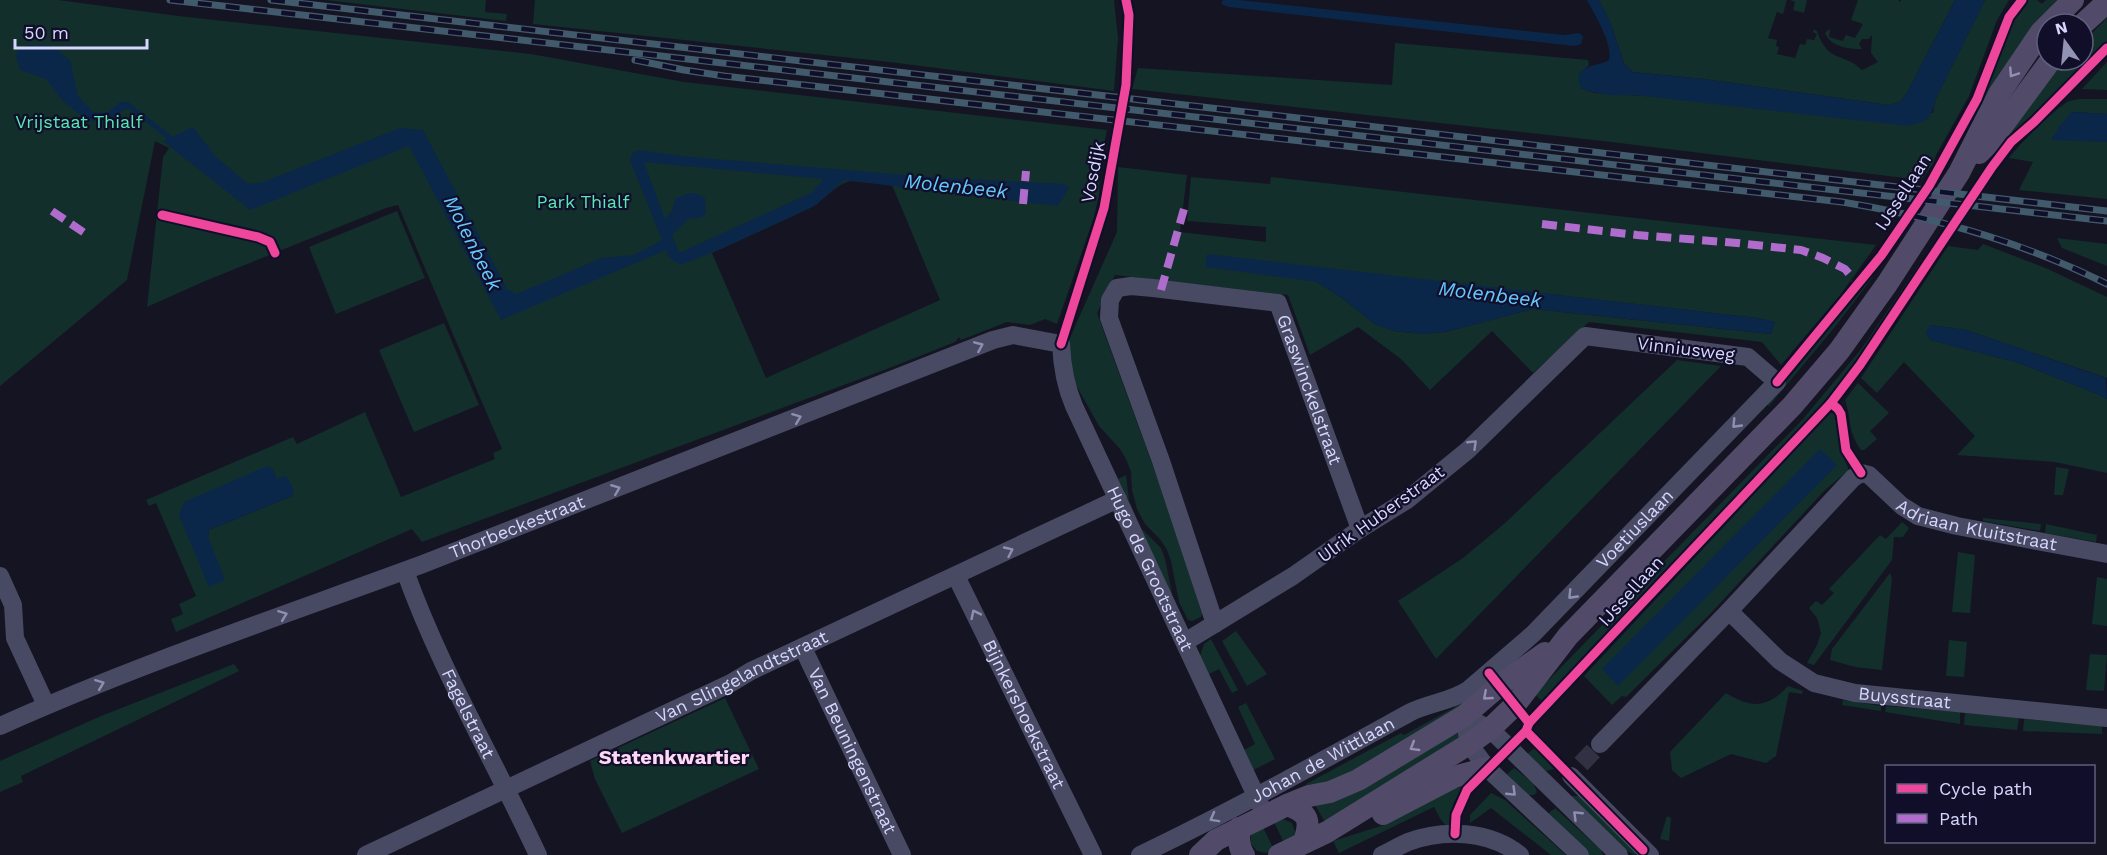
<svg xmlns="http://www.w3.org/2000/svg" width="2107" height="855" viewBox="0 0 2107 855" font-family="'Work Sans',sans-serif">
<rect width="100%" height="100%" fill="#151422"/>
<!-- green -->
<g fill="#122f2c" fill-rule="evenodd">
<path d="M 0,0 L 58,0 L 178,16 L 531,54 L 684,82 L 1107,130 L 1100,164 L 1099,195 L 1094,217 L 1057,324 L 1045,319 L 1030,325 L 1007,322 L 961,340 L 959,337 L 955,342 L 892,367 L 422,542 L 412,529 L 176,632 L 171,619 L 183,614 L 179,604 L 196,596 L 156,503 L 149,506 L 146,500 L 293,437 L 297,444 L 365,412 L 401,497 L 495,459 L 493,453 L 502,449 L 398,205 L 386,208 L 205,281 L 147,307 L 163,157 L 169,148 L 155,141 L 127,280 L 0,386 ZM 850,181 L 892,185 L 940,300 L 766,378 L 712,253 L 808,209 C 824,201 833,186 850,181 ZM 277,479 L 292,496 L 209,530 L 208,537 L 184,502 Z"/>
<polygon points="325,0 486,0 485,12 507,14 506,21"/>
<polygon points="535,0 1114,0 1118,38 1114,91 890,62 533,24"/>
<path d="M 1599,0 L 1787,0 L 1783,14 L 1777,12 L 1768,38 L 1777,40 L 1776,46 L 1779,47 L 1777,54 L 1795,58 L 1800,44 L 1805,45 L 1807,39 L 1814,40 L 1817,34 L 1813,32 L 1814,29 L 1817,31 C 1828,64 1844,52 1862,70 L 1878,62 L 1871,53 L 1872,35 L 1869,39 L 1862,39 L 1859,44 L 1862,49 C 1848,49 1831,47 1825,33 L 1828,30 L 1830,30 L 1829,37 L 1843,41 L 1846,35 L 1855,38 L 1863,24 L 1851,20 L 1858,0 L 1898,0 L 1900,2 L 1901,0 L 1955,0 L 1907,93 L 1900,102 L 1889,105 L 1704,79 L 1632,72 L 1624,63 L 1610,22 Z"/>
<polygon points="1790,0 1807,0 1804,13 1793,10 1795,2"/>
<polygon points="1985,0 2009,0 1997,20 1969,96 1936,155 1933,164 1921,180 1603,141 1132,89 1138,68 1392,85 1395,43 1588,60 1589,65 1580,73 1581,88 1595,93 1933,113 1935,100"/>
<polygon points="2027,0 2037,0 2042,4 2046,0 2057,0 2021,42 1982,102 1980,102 2012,18"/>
<polygon points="2107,18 2107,42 2041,110 2007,140 1974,184 2004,138 2057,70 2067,60 2083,60 2083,42"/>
<polygon points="2107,62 2107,90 2082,89"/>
<path d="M 2079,99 L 2107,99 L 2107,114 L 2072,112 L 2052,139 L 2107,142 L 2107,199 L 2019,190 L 2033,162 L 2009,158 C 2017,146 2057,107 2069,101 C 2072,100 2076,100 2079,99 Z"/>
<path d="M 1118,167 L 1187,175 L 1180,232 L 1266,242 L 1266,227 L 1187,221 L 1191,177 L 1270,184 L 1271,177 L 1876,245 L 1841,294 L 1781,365 L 1762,342 L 1589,322 L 1533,373 L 1492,331 L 1430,390 L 1401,359 L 1358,327 L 1310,355 L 1288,295 L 1115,275 L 1097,313 L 1168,507 L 1202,614 L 1201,617 L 1192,621 L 1188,620 L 1179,602 L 1171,561 L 1167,550 L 1160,539 L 1145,524 L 1137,509 L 1132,490 L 1131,472 L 1126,459 L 1120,449 L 1099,426 L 1067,369 L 1069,340 L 1117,232 ZM 1207,255 L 1757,318 L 1775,322 L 1771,334 L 1533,309 L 1445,332 L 1422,334 L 1394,331 L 1375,324 L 1342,298 L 1317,282 Z"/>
<polygon points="397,211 425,278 336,314 309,247"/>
<polygon points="2057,238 2107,244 2107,266 2062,248"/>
<polygon points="1933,244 1935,245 1862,355 1818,412 1542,702 1535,694 1803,419 1862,348"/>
<polygon points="1983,244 2048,269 2107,297 2107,378 1966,330 1930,325 1930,340 2016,362 2098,394 2107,399 2107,473 2055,462 1957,455 1975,436 1904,362 1877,393 1861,378 1948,246 1978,250"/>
<polygon points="1870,274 1873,277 1834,328 1769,406 1765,403 1786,382 1787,375"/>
<polygon points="444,323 479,405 414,432 379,350"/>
<polygon points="1677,360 1721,366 1436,659 1398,601 1463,558 1505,523"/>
<path d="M 1858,383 L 1889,413 L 1870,431 L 1877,439 L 1864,450 L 1861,450 C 1847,430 1852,421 1845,400 Z"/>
<polygon points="1830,413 1834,413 1836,416 1840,449 1849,470 1825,490 1711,613 1626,697 1622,696 1612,705 1584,676"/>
<polygon points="2056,467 2069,469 2063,495 2054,495"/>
<polygon points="1126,475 1129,500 1138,522 1141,528 1161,548 1165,559 1174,603 1116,480"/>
<polygon points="1983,518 2041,524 2040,531 1983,521"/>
<polygon points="1902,522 1909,528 1903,537 1894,537 1892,560 1814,665 1807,663 1817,645 1821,633 1817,618 1809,608 1816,601 1822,605 1834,593 1829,589 1880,535 1886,539"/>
<polygon points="2046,524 2097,535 2096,542 2045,533"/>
<polygon points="1958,552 1975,555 1970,613 1952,612"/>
<polygon points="1890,573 1892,578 1882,670 1855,667 1830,660 1832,649"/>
<polygon points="2097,577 2107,579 2107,626 2092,624"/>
<polygon points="1236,631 1267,674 1247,686 1222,641"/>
<polygon points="1211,639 1238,690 1232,693 1219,669 1207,675 1199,659 1204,644"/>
<polygon points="1949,640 1967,642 1964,677 1946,676"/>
<polygon points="2090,654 2107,655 2104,691 2086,690"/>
<polygon points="234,664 239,671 21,776 23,782 0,792 0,761 101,716"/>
<polygon points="1488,681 1443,720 1344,780 1307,787 1306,784 1401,733 1404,735 1455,707 1454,704"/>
<path d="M 1788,686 L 1803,691 L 1802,694 L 1789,692 L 1776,756 L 1766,763 L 1731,754 L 1681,778 L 1672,770 L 1670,752 L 1726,693 C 1752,709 1768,708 1788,686 Z"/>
<polygon points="725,698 759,769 622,833 595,779 590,761"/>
<polygon points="1843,700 1881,706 1881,711 1842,705"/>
<polygon points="1246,703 1275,759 1253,770 1244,750 1255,744 1238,707"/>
<polygon points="1886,706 1960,712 1960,724 1885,712"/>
<polygon points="1965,713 2019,718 2017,730 1964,725"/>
<polygon points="2024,719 2102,726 2102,734 2023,731"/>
<polygon points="1457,733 1463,736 1326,824 1313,801"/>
<polygon points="1536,747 1558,768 1546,771 1527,754"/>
<polygon points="1514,768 1533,783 1537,792 1534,795 1527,795 1507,774"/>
<polygon points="1460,787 1462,788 1454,802 1448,828 1441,820 1434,807 1339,853 1333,841 1384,825 1447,790"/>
<polygon points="1491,793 1505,800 1566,855 1551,855 1491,808 1470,823 1470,815"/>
<polygon points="1570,796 1579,796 1637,853 1635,855 1625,850"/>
<polygon points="1555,808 1601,850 1603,855 1588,855 1549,816 1549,813"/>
<polygon points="1667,816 1671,818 1669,841 1660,839"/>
<polygon points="1282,819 1292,823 1296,835 1285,845 1273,820"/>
<polygon points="1261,823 1274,850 1266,853 1257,851 1251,844 1251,835"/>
</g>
<!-- water -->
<g fill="#0a2749" fill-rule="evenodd">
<polygon points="1223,0 1239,0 1564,35 1579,33 1583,37 1581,44 1574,46 1229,7 1221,4"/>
<path d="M 1587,0 L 1599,0 L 1610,22 L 1624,63 L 1632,72 L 1704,79 L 1889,105 L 1900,102 L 1907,93 L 1955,0 L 1985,0 L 1935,100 C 1932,119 1926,122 1908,126 L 1634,95 C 1615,96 1599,95 1581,88 C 1571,63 1596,68 1609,60 C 1613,44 1595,15 1587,0 Z"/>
<polygon points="29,45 52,46 70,60 78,96 93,112 107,113 120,102 130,102 118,116 99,122 86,120 62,100 46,79 20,70 16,56 19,49"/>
<polygon points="2072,112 2107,114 2107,142 2052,140 2059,127"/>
<path d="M 193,127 L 215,156 L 248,184 L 263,182 L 400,128 L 423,130 L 507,289 L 516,294 L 602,258 L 634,255 L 662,240 L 630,160 L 633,152 L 640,150 L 680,156 L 930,177 L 1064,184 L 1069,188 L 1058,206 L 844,180 L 816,205 L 808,209 L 721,249 L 680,265 L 669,257 L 666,250 L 501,320 L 409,146 L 250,210 L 163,141 ZM 644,162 L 823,179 L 823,180 L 811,193 L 679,253 L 672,235 L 688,219 L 702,217 L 706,213 L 705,198 C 694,190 687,193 675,199 L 672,211 L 665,219 Z"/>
<polygon points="1207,254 1757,318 1775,322 1771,334 1533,309 1445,332 1422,334 1394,331 1375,324 1342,298 1317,282 1205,267"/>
<polygon points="1930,325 1966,330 2106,378 2107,399 2098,394 2016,362 1930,340 1926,333"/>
<polygon points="1820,449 1837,465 1618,686 1602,669"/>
<polygon points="267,466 273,469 277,479 284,476 288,478 294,491 292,496 209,530 208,537 225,580 209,587 179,515 184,502"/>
</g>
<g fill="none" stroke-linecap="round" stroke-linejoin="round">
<!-- stream -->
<polyline stroke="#0a2749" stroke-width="5" points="120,108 129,106 173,140"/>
<!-- minor-tunnel -->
<polyline stroke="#323143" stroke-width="18" stroke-dasharray="18 9" stroke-linecap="butt" points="1581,764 1600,744"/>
<!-- minor -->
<g stroke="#484a63" stroke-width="18">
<path id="s1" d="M 405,571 C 440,669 494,760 538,855"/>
<polyline points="0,576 13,605 15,638 46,705"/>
<path id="s2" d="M 956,576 L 1093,855"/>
<path id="s3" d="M 1729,611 L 1780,661 L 1814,683 L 1855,693 L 2107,718"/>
<path id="s4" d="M 1215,624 L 1161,461 L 1109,318 L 1110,300 L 1117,288 L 1131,286 L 1153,288 L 1278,303 L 1360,529"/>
<path id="s5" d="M 803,648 L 902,855"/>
<polyline points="1464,716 1490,729 1619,855"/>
<polyline points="1464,716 1469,744 1487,768 1580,855"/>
<path id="s6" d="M 0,726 C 138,664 282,616 423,564 L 993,340 L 1013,335 L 1061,344 C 1062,367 1065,385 1074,406 L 1265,815"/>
<path id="s7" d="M 1600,744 L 1729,611 L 1853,478 L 1861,473 L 1869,475 L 1902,506 L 1918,516 L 1957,526 L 2107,554"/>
<polyline points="1571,776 1650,855"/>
<path id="s8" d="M 366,855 L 731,683 L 751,671 L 1118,499"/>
<path id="s9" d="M 1140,855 C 1232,811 1320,762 1409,713 C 1428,703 1450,702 1468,690 L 1533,634 L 1777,382 L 1748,357 L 1585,336 L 1468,450 L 1407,500 L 1360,529 L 1293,576 L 1185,642"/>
<path d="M 1382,855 C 1391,851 1399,846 1408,842 C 1443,829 1489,830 1520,855"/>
</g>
<!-- major -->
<g stroke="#514b69" stroke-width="22">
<polyline points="2049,24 2073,0"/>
<polyline points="2083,24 2107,2"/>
<polyline points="1979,153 1992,140 2051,60"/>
<path d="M 1287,805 C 1309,813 1311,820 1304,842"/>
<polyline points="1383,814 1454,777 1487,768"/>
<path d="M 1239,828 C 1239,838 1238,847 1244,855"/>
<polyline points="1200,855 1216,840 1287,805 1309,796 1330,792 1358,780 1464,716 1499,686 1545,653"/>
<polyline points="1279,855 1327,832 1469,744 1490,729 1515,705 1568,636 1792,406 1839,351 1887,284 1959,173 1999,94 2041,32 2047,26"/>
</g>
<defs>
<g id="rail">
<polyline points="170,0 2107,221"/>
<polyline points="271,0 2107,211"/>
<path d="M 635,60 L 684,70 L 724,76 L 1842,202 C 1934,217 2023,242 2107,284"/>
</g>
</defs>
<!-- rail casing -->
<use href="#rail" stroke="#415b6c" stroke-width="7"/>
<!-- rail -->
<use href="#rail" stroke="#100e28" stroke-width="4.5" stroke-dasharray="14" stroke-linecap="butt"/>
<!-- quiet -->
<g stroke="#b06ccc" stroke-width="8" stroke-dasharray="15 8" stroke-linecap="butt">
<polyline points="1023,204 1026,171"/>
<polyline points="52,211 86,234"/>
<polyline points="1542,224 1637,235 1737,243 1801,250 1823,258 1845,269 1858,284"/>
<polyline points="1161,290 1186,202"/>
</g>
<defs>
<g id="cycleway">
<polyline points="162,215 258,237 270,242 275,253"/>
<polyline points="1061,344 1104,208 1126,85 1129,15 1126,0"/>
<polyline points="1777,382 1881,256 1929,186 1977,99 2009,17 2022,0"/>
<polyline points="1861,473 1846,450 1841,414 1838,409 1831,403 1860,365 1992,167 2011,142 2034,122 2107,48"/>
<polyline points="1529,723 1831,403"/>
<polyline points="1526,731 1643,850"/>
<polyline points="1455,834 1456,815 1467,790 1526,731 1529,723 1489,673"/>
</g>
</defs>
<!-- cycleway casing -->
<use href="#cycleway" stroke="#100e28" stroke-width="13"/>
<!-- cycleway -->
<use href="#cycleway" stroke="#ed469a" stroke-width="9"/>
</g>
<!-- one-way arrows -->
<defs><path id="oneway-chevron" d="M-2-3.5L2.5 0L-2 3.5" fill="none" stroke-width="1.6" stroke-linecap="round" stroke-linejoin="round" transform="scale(1.5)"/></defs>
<g stroke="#9490b4">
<use href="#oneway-chevron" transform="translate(2013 73) rotate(124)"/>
<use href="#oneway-chevron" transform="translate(1487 696) rotate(139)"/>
<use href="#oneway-chevron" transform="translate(1414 747) rotate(149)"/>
</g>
<g stroke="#8f90b1">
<use href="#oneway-chevron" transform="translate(979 346) rotate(-23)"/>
<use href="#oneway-chevron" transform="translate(797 418) rotate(-21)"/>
<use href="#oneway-chevron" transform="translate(1736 424) rotate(134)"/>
<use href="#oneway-chevron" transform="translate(1473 444) rotate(-44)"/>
<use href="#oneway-chevron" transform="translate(616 489) rotate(-22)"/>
<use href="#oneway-chevron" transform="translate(1009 551) rotate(-25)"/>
<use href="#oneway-chevron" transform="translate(1572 595) rotate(134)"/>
<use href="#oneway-chevron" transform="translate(975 614) rotate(-116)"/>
<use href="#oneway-chevron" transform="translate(283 615) rotate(-21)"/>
<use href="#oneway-chevron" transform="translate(100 684) rotate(-21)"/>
<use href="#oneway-chevron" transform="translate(1512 792) rotate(44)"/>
<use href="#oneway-chevron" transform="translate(1577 815) rotate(-136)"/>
<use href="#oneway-chevron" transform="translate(1214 818) rotate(151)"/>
</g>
<g text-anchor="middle" stroke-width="4.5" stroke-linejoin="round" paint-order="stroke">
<!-- park labels -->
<g font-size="18" fill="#59e7b5" stroke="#100e28">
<text x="79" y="128">Vrijstaat Thialf</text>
<text x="583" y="208">Park Thialf</text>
</g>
<!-- street labels -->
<g font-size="18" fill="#d6d6ff" stroke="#100e28">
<text transform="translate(1093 172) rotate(-79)" y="6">Vosdijk</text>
<text transform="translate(1903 192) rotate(-57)" y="6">IJssellaan</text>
<text transform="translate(1686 349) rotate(7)" y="6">Vinniusweg</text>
<text dy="6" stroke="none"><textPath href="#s4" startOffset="610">Graswinckelstraat</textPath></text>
<text transform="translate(1381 514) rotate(-36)" y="6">Ulrik Huberstraat</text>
<text dy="6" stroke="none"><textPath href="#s7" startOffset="508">Adriaan Kluitstraat</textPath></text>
<text dy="6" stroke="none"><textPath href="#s6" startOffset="554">Thorbeckestraat</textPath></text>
<text dy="6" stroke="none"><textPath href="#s9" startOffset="600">Voetiuslaan</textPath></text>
<text dy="6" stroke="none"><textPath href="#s6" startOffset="1378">Hugo de Grootstraat</textPath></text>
<text transform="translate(1631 591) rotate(-48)" y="6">IJssellaan</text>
<text dy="6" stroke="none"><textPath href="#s8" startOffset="416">Van Slingelandtstraat</textPath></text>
<text dy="6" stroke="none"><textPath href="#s3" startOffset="204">Buysstraat</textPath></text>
<text dy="6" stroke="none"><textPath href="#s1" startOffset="156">Fagelstraat</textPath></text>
<text dy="6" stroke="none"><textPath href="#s2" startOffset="154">Bijnkershoekstraat</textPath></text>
<text dy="6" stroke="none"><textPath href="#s5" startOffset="114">Van Beuningenstraat</textPath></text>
<text dy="6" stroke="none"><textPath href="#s9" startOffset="206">Johan de Wittlaan</textPath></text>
</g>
<!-- water labels -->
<g font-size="20" font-style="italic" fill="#64c7ff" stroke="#100e28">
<text transform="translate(956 186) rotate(6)" y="7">Molenbeek</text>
<text transform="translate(473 243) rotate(63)" y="7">Molenbeek</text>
<text transform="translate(1490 294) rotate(7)" y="7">Molenbeek</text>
</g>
<!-- neighbourhood labels -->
<g font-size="20" font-weight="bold" fill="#ffd8f5" stroke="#100e28">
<text x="674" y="764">Statenkwartier</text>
</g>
</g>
<!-- legend -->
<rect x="1885" y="765" width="210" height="78" fill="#100e28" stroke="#5f5e7e" stroke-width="1.5"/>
<rect x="1897" y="784" width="30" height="9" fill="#ed469a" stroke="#5f5e7e" stroke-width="1.5"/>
<text x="1939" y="795" font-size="18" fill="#d6d6ff">Cycle path</text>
<rect x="1897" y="814" width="30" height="9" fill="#b06ccc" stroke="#5f5e7e" stroke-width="1.5"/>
<text x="1939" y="825" font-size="18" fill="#d6d6ff">Path</text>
<!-- north arrow -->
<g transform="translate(2065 42) rotate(345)"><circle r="28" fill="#100e28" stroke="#5f5e7e" stroke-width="1.5"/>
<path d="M0-4.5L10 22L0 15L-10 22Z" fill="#9292b2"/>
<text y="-9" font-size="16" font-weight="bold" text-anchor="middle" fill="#d6d6ff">N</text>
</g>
<!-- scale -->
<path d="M15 39v9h132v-9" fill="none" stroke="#d6d6ff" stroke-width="3"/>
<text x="24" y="39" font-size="18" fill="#d6d6ff" stroke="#100e28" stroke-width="4.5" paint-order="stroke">50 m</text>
</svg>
